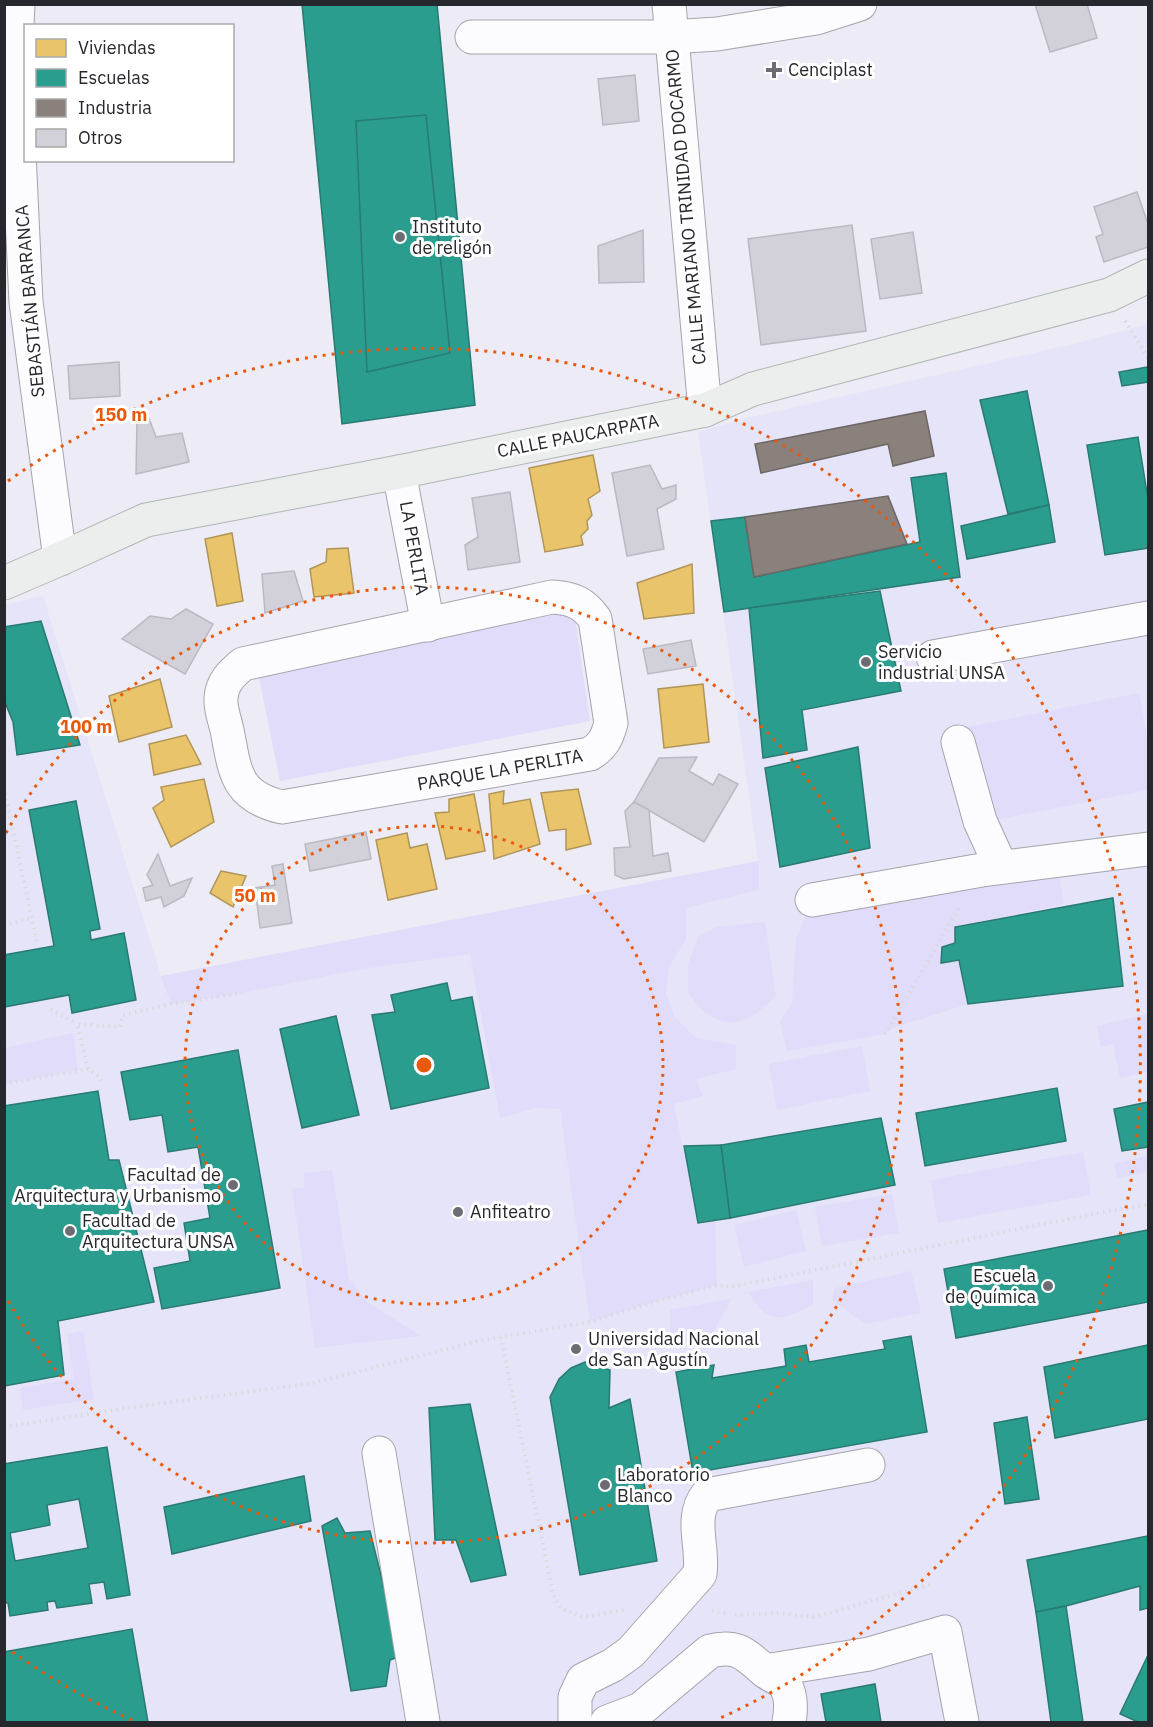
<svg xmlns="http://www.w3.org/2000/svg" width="1153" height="1727" viewBox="0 0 1153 1727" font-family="'IBM Plex Sans',sans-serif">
<rect width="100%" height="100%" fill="#ecebf6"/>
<!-- built -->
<polygon fill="#e6e4f8" points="1148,324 1148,1722 5,1722 4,605 43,596 161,976 758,861 698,432 747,418 1078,343"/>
<!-- green -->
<g fill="#e0dcfa">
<polygon points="574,611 590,721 280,781 258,673"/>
<polygon points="1139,693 1148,742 1148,790 985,822 967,727"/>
<polygon points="1057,860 1064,904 955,927 955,943 942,948 942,962 959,960 968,1004 893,1028 885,1034 787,1051 780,1021 792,1003 796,939 812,900"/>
<polygon points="759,861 759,890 686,908 686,940 669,966 666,994 675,1017 696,1038 736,1045 736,1069 696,1079 703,1096 674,1104 698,1223 715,1220 717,1285 637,1307 590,1322 560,1109 535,1108 500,1118 470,954 362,969 242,993 171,1004 161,976"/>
<path d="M 765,922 L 776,995 C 757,1016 735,1033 707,1014 C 700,1009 694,1000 688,993 L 688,964 L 699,936 L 717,927 Z"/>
<polygon points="1148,1014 1148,1072 1120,1078 1113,1044 1101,1047 1097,1026"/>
<polygon points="73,1033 78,1070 5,1084 5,1048"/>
<polygon points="862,1046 870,1091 777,1110 769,1064"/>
<polygon points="1083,1152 1091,1195 938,1223 931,1180"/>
<polygon points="1148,1156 1148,1172 1117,1178 1114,1163"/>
<polygon points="332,1170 349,1279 367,1302 421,1336 315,1348 292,1189 304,1188 304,1173"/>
<polygon points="892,1194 899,1233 822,1246 815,1207"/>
<polygon points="796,1210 806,1251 744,1267 734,1225"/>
<polygon points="911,1271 921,1313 865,1324 832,1300 835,1288"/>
<path d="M 813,1280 L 813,1304 C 783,1321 768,1326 748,1292 Z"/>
<polygon points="731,1299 712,1334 680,1344 671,1332 670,1310"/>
<polygon points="83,1331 94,1399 23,1410 20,1388 74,1379 67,1334"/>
</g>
<!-- homes -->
<g fill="#e9c46a" stroke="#af9558" stroke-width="1.5">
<polygon points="593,455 600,491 588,499 592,515 587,521 588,529 581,536 583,545 545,552 529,468"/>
<polygon points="232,533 243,601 217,606 205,539"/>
<polygon points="348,548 354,593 314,597 310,569 326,562 327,549"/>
<polygon points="692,564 694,613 644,619 637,583"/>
<polygon points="160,679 172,727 119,742 109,696"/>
<polygon points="703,684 709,742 664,748 658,689"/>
<polygon points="186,735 201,764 154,775 149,744"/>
<polygon points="204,779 214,822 171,847 153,808 164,800 161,787"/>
<polygon points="578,789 591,844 566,850 566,829 549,831 541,793"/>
<polygon points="504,791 503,804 530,799 540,844 494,859 489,794"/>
<polygon points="474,794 485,851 446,859 435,813 449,812 449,799"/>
<polygon points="407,833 410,848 427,844 437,889 388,900 376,840"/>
<polygon points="221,871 246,876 233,907 210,893"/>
</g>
<!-- schools -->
<g fill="#2a9d8f" stroke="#297a72" stroke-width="1.5" fill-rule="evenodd">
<polygon points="302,4 437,4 475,405 342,424"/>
<polygon points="426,115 450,353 367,372 356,121"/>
<polygon points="1148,367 1148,382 1122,386 1119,372"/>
<polygon points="1027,391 1049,505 1008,514 980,400"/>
<polygon points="1138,437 1148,499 1148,548 1105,555 1087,445"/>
<polygon points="946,473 960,577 724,612 711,521 745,517 754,577 920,542 911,478"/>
<polygon points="1049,505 1055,542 967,559 961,526"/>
<polygon points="880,591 901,691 802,710 807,750 763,758 749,608"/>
<polygon points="41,621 80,745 17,755 13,722 4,700 4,627"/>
<polygon points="858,747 870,848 780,867 765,768"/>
<polygon points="76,801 100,929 90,931 91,940 124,933 136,1000 72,1013 69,995 4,1007 4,955 54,946 29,810"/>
<polygon points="1113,898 1123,986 968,1004 959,960 941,963 942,947 955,943 955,927"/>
<polygon points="447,983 451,1001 472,997 489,1088 391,1109 372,1015 395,1012 391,995"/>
<polygon points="336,1016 359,1115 302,1128 280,1029"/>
<polygon points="238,1050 280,1288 162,1309 154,1268 190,1261 184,1223 210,1218 198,1147 168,1152 162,1115 130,1120 121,1072"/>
<polygon points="1057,1088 1066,1141 925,1166 916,1113"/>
<polygon points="98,1091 109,1160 119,1160 154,1302 58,1321 64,1375 4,1386 4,1106"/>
<polygon points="1148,1102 1148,1147 1122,1151 1114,1109"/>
<polygon points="881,1118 895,1185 730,1218 721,1145"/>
<polygon points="721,1145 730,1218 698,1223 684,1146"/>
<polygon points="1148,1230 1148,1302 956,1338 944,1269"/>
<polygon points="911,1336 927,1432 693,1473 676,1372 714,1365 712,1378 786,1366 784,1349 806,1345 809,1362 885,1349 883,1341"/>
<polygon points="1148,1345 1148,1419 1055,1438 1044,1367"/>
<polygon points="585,1362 610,1370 609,1408 630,1399 657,1561 580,1575 550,1397 559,1379 571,1368"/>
<polygon points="470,1404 506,1575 471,1582 456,1540 435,1540 429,1408"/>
<polygon points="1027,1417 1039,1499 1005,1504 994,1423"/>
<path d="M 107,1447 L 130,1595 L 107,1599 L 104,1582 L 89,1584 L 92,1603 L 57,1608 L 55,1601 L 47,1602 L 48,1610 L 10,1616 L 8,1603 L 4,1603 L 4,1464 ZM 79,1499 L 88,1548 L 15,1561 L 10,1533 L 50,1525 L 47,1505 Z"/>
<polygon points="304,1476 311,1521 172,1554 164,1507"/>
<polygon points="337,1518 345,1533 370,1531 401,1656 390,1660 386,1686 351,1691 322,1526"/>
<polygon points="1148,1536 1148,1608 1140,1610 1140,1586 1066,1606 1036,1612 1027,1560"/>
<polygon points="1066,1606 1083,1722 1051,1722 1036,1612"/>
<polygon points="132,1629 148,1722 4,1722 4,1652"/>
<polygon points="1148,1655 1148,1722 1138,1722 1120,1714"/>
<polygon points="875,1684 881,1722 826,1722 821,1694"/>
</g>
<!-- industry -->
<g fill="#8a817c" stroke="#6c6665" stroke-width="1.5">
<polygon points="925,411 934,456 893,466 888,444 761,473 755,444"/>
<polygon points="888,496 907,544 754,577 745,517"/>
</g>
<!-- building -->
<g fill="#d2d1da" stroke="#bab9c1" stroke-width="1.5">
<polygon points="1035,4 1087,4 1097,38 1050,52"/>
<polygon points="635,75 639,121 603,125 598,79"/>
<polygon points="1137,192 1148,224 1148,247 1104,262 1096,237 1103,234 1094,207"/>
<polygon points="852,225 866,331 761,345 748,239"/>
<polygon points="643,230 644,282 599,283 598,246"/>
<polygon points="913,232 922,293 880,299 871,239"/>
<polygon points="119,362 120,396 70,399 68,366"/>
<polygon points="148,416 156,437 182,433 189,462 136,474 137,421"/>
<polygon points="650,465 662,489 676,485 676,499 657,509 664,549 627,556 612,473"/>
<polygon points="510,492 520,562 468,570 465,545 478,537 472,498"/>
<polygon points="294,571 303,601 265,613 262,574"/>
<polygon points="186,609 213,624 185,674 122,639 150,616 171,619"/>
<polygon points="691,640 696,666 648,674 643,649"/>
<polygon points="697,757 689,771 713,785 719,774 738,784 704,842 634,802 659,758"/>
<polygon points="634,802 649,810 653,856 668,853 671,871 624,879 615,875 614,848 630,847 625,811"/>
<polygon points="366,832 371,859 310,871 305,844"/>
<polygon points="158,854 170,886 192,878 184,896 164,907 161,897 146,901 143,888 153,885 147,875"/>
<polygon points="283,864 292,923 260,928 255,888 275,885 272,866"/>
</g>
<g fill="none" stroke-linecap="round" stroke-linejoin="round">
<defs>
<g id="minor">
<polyline points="18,4 15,68 26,302 60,559"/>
<polyline points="669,4 705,410"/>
<polyline points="472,37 671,37 717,34 816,18 860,4"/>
<polyline points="399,472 428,625"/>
<path d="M 552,597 C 572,598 584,603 595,619 L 611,723 C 607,738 603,746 590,754 L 282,807 C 235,796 235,771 227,730 C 225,721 220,708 221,698 C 222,682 232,673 243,664 Z"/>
<polyline points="933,657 1148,618"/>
<polyline points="958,742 980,821 1001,867"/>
<polyline points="812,900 982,870 1148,849"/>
<polyline points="379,1453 423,1722"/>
<polyline points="765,1671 869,1654 945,1632 962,1722"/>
<path d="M 575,1722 L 575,1697 L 583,1680 L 613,1665 L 631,1652 L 700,1574 C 704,1547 689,1518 707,1495 L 868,1465"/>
<path d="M 607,1722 L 641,1709 L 710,1651 C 738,1644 746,1655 765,1671 C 771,1676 781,1679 785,1685 C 792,1696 791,1711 789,1722"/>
</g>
<polyline id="major" points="4,583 60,559 146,520 399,472 705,410 753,389 1109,295 1148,276"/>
</defs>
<!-- minor casing -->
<use href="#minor" stroke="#a4a4ac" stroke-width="35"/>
<!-- major casing -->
<use href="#major" stroke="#b0b6b4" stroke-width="35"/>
<!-- path -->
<g stroke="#dadadc" stroke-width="4" stroke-dasharray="1.5 4.5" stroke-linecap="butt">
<polyline points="1125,321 1148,358"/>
<polyline points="4,787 37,943"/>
<polyline points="4,925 32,918"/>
<polyline points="51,1009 77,1024"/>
<polyline points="885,1034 960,906"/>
<polyline points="88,1069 77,1024 120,1027 123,1015 171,1004 242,993"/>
<polyline points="4,1084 88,1069 98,1076 102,1082"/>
<polyline points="501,1337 553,1594 560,1608 583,1617 624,1610"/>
<polyline points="4,1427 128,1408 313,1383 478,1341 590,1322 637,1307 717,1285 731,1287 1103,1212 1148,1205"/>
<polyline points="712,1611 728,1614"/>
<polyline points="735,1615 779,1613 814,1617 932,1584"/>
</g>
<!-- minor -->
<use href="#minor" stroke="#fcfcfe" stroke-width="33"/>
<!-- major -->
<use href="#major" stroke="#ebeeed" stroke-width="33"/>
</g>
<!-- distance rings -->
<g fill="none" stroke="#e8590c" stroke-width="3" stroke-dasharray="3 6">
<circle cx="424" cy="1065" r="239"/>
<path d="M6 833A478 478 0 1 1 6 1297"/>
<path d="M132 1720A717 717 0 0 1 8 1649M8 481A717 717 0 1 1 716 1720"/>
</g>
<!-- markers -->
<g fill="#6c6c74" stroke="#fff" stroke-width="2">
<path d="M771 61h6v6h6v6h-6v6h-6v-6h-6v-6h6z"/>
<circle cx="400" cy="237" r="6"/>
<circle cx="866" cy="662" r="6"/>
<circle cx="233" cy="1185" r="6"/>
<circle cx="458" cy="1212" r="6"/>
<circle cx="70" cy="1231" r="6"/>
<circle cx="1048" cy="1286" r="6"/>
<circle cx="576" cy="1349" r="6"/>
<circle cx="605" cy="1485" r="6"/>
</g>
<g text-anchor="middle" stroke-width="6" stroke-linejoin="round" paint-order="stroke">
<!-- poi labels -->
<g font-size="18" fill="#27272e" stroke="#fff" text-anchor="start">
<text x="788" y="76">Cenciplast</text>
<text x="412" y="233">Instituto<tspan x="412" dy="21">de religón</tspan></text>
<text x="878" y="658">Servicio<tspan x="878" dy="21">industrial UNSA</tspan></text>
<text x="221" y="1181" text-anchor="end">Facultad de<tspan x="221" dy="21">Arquitectura y Urbanismo</tspan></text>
<text x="470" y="1218">Anfiteatro</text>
<text x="82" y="1227">Facultad de<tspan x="82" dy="21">Arquitectura UNSA</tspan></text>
<text x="1036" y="1282" text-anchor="end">Escuela<tspan x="1036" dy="21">de Química</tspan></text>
<text x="588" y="1345">Universidad Nacional<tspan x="588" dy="21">de San Agustín</tspan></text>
<text x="617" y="1481">Laboratorio<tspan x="617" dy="21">Blanco</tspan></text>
</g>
<!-- street labels -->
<g font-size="18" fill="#27272e" stroke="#fff">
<text transform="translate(686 207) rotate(-95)" y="6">CALLE MARIANO TRINIDAD DOCARMO</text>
<text transform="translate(30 301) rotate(-95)" y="6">SEBASTIÁN BARRANCA</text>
<text transform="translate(578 436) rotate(-11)" y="6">CALLE PAUCARPATA</text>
<text transform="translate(414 548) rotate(80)" y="6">LA PERLITA</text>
<text transform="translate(500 770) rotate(-10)" y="6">PARQUE LA PERLITA</text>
</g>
</g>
<circle cx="424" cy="1065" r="9" fill="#e8590c" stroke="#fff" stroke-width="3"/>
<g font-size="18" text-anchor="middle" font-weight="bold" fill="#e8590c" stroke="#fff" stroke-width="6" stroke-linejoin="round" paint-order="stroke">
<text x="121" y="421">150 m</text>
<text x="86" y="733">100 m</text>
<text x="255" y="902">50 m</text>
</g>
<!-- border -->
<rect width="1153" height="1727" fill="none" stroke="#27272e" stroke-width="12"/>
<!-- legend -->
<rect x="24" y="24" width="210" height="138" fill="#ffffff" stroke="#a9a9ab" stroke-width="1.5"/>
<rect x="36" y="39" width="30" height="18" fill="#e9c46a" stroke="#a9a9ab" stroke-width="1.5"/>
<text x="78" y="54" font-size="18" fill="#27272e">Viviendas</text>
<rect x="36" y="69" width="30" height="18" fill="#2a9d8f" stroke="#a9a9ab" stroke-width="1.5"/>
<text x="78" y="84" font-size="18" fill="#27272e">Escuelas</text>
<rect x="36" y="99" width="30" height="18" fill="#8a817c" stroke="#a9a9ab" stroke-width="1.5"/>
<text x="78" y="114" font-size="18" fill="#27272e">Industria</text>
<rect x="36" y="129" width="30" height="18" fill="#d2d1da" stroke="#a9a9ab" stroke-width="1.5"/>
<text x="78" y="144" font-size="18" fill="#27272e">Otros</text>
</svg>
